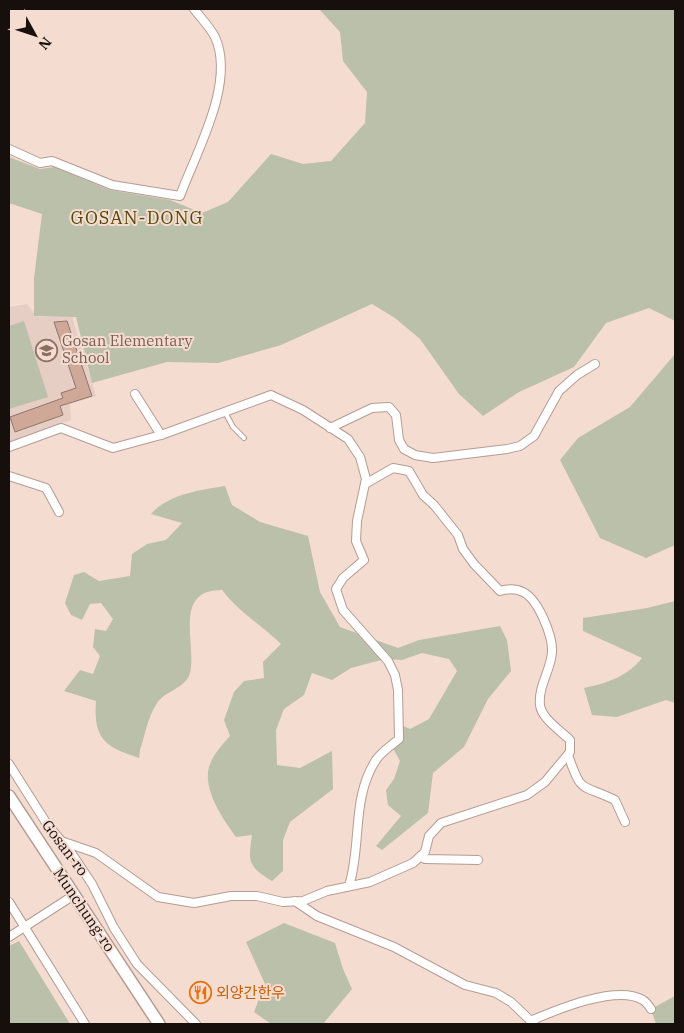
<svg xmlns="http://www.w3.org/2000/svg" width="684" height="1033" viewBox="0 0 684 1033" font-family="'IBM Plex Serif','Noto Sans KR',serif">
<rect width="100%" height="100%" fill="#f5dcd1"/>
<!-- education -->
<polygon fill="#e6cec5" points="27,304 37,317 72,316 96,396 70,404 71,420 9,444 9,307"/>
<!-- green -->
<g fill="#bac0aa">
<polygon points="319,9 675,9 675,321 649,308 606,323 574,367 519,392 483,416 459,394 420,339 395,318 372,304 281,345 218,363 167,362 92,383 76,317 34,316 34,278 42,214 9,203 9,157 40,169 55,167 110,190 170,200 202,213 228,202 271,154 303,164 331,161 365,123 367,92 343,61 340,32"/>
<polygon points="24,321 48,397 9,409 9,326"/>
<polygon points="675,354 675,545 646,558 600,538 560,460 578,438 630,407"/>
<path d="M 225,486 L 232,505 L 260,522 L 308,536 L 320,592 L 340,627 L 398,648 L 419,640 L 500,626 L 507,640 L 511,671 L 488,699 L 464,747 L 433,773 L 428,813 L 382,850 L 376,846 L 401,816 L 388,805 L 386,790 L 394,779 L 400,761 L 394,750 L 396,723 L 410,729 L 429,719 L 457,671 L 449,659 L 422,653 L 402,660 L 385,659 L 351,668 L 332,680 L 312,673 L 304,695 L 284,709 L 276,730 L 277,765 L 300,768 L 332,751 L 333,789 L 290,822 L 283,840 L 283,871 L 272,881 C 248,866 248,863 252,835 L 236,837 C 224,820 206,795 208,773 C 209,759 221,746 230,736 L 224,720 L 234,692 L 244,681 L 264,678 L 263,662 L 281,644 C 261,625 239,612 222,590 C 172,590 197,644 190,673 C 186,688 165,691 157,703 C 148,716 145,735 140,750 L 139,758 C 106,747 93,740 96,701 L 64,691 L 80,670 L 93,674 L 100,656 L 93,647 L 95,629 L 106,631 L 113,619 L 101,603 L 90,604 L 82,620 L 71,615 L 65,603 L 74,575 L 84,572 L 99,581 L 130,576 L 132,554 L 147,544 L 166,540 L 182,523 L 151,514 C 169,494 200,490 225,486 Z"/>
<path d="M 675,601 L 675,703 L 666,700 L 617,717 L 592,715 L 584,688 C 607,683 627,677 642,658 L 583,631 L 583,618 L 647,608 Z"/>
<polygon points="284,923 335,943 343,969 352,989 323,1024 271,1024 254,1012 265,984 246,942"/>
<polygon points="19,941 70,1024 9,1024 9,946"/>
<polygon points="675,996 675,1024 656,1024 651,1009"/>
</g>
<!-- building -->
<polygon fill="#d0a898" stroke="#8d766d" points="67,321 92,396 60,406 63,415 15,432 10,417 63,398 61,393 76,388 54,322"/>
<g fill="none" stroke-linecap="round" stroke-linejoin="round">
<defs>
<polyline id="lane" points="225,412 233,427 244,438"/>
<g id="street">
<path d="M 9,149 L 40,163 L 52,161 L 112,185 L 180,196 C 196,152 236,83 215,37 C 210,27 200,17 194,9"/>
<polyline points="135,394 161,435"/>
<polyline points="330,428 372,408 389,407 396,415 399,440 404,449 415,455 433,458 507,449 520,446 534,436 559,391 577,375 595,364"/>
<path d="M 9,447 L 61,428 L 113,448 L 161,435 L 271,395 L 303,410 L 348,439 L 360,457 L 366,479 L 357,521 L 356,541 L 364,560 L 343,578 L 336,589 L 343,610 L 388,661 L 395,675 L 398,690 L 399,739 C 392,745 381,752 376,760 C 351,798 362,845 349,886"/>
<polyline points="9,476 46,488 59,512"/>
<path d="M 568,755 C 582,795 580,783 615,800 L 625,822"/>
<polyline points="9,764 47,824 70,851 92,884 114,928 137,964 196,1024"/>
<path d="M 61,841 L 96,853 L 158,897 L 194,903 L 231,896 L 257,896 L 283,902 L 303,901 L 327,891 L 370,882 L 413,863 L 425,852 L 429,836 L 441,823 L 527,795 L 545,782 L 570,752 L 570,740 C 561,731 541,718 540,705 C 538,686 551,670 552,652 C 553,636 538,599 523,592 C 515,588 507,589 500,591 L 474,564 L 463,549 L 458,535 L 434,505 L 423,495 L 409,471 L 393,468 L 365,484"/>
<polyline points="421,857 425,859 478,860"/>
<polyline points="295,901 317,916 394,947 465,985 496,993 511,1002 534,1024"/>
<polyline points="9,902 85,1024"/>
<polyline points="9,937 74,895"/>
<path d="M 530,1021 C 556,1010 617,984 643,1000 C 646,1002 649,1006 651,1009"/>
</g>
<polyline id="secondary" points="9,796 159,1024"/>
</defs>
<!-- lane casing -->
<use href="#lane" stroke="#b59c93" stroke-width="6"/>
<!-- street casing -->
<use href="#street" stroke="#b59c93" stroke-width="10"/>
<!-- secondary casing -->
<use href="#secondary" stroke="#b59c93" stroke-width="14"/>
<!-- lane -->
<use href="#lane" stroke="#fff" stroke-width="4"/>
<!-- street -->
<use href="#street" stroke="#fff" stroke-width="8"/>
<!-- secondary -->
<use href="#secondary" stroke="#fff" stroke-width="11"/>
</g>
<!-- icons -->
<defs>
<symbol id="school-ring" viewBox="-11 -11 22 22"><circle r="9.5" fill="#f5dcd1" stroke="#8d6e63" stroke-width="1.5"/><path d="M0-5L7-2L0 1L-7-2ZM-4 1L0 2.5L4 1V4Q0 6-4 4Z" fill="#8d6e63"/></symbol>
<symbol id="restaurant-ring" viewBox="-11 -11 22 22"><circle r="9.5" fill="#f5dcd1" stroke="#e8710a" stroke-width="1.5"/><path d="M-5-6h1v4h1v-4h1v4h1v-4h1v5L-1.5 .5V6h-2V.5L-5-1ZM5-6V6H3V1.5H1.5Q1.5-4 5-6Z" fill="#e8710a"/></symbol>
</defs>
<g fill-rule="evenodd">
<use href="#school-ring" x="34" y="338" width="25" height="25"/>
<use href="#restaurant-ring" x="188" y="980" width="25" height="25"/>
</g>
<g text-anchor="middle" stroke-width="4" stroke-linejoin="round" paint-order="stroke">
<!-- education labels -->
<g font-size="15" fill="#785e54" stroke="#f5dcd1" text-anchor="start">
<text x="62" y="346">Gosan Elementary<tspan x="62" dy="17">School</tspan></text>
</g>
<!-- street labels -->
<g font-size="15" fill="#170f0c" stroke="#f5dcd1">
<text transform="translate(65 848) rotate(53)" y="5">Gosan-ro</text>
<text transform="translate(84 910) rotate(56)" y="5">Munchung-ro</text>
</g>
<!-- food labels -->
<g font-size="15" fill="#c56008" stroke="#f5dcd1" text-anchor="start">
<text x="216" y="998">외양간한우</text>
</g>
<!-- quarter labels -->
<g font-size="18" letter-spacing="1" fill="#544806" stroke="#f5dcd1">
<text x="137" y="224">GOSAN-DONG</text>
</g>
</g>
<!-- border -->
<rect width="684" height="1033" fill="none" stroke="#170f0c" stroke-width="20"/>
<!-- north arrow -->
<g transform="translate(35 35) rotate(130)" stroke="#f5dcd1" stroke-width="4" paint-order="stroke">
<path d="M0-4L9 19L0 12L-9 19Z" fill="#170f0c"/>
<text y="-8" font-size="14" font-weight="bold" text-anchor="middle" fill="#170f0c">N</text>
</g>
</svg>
